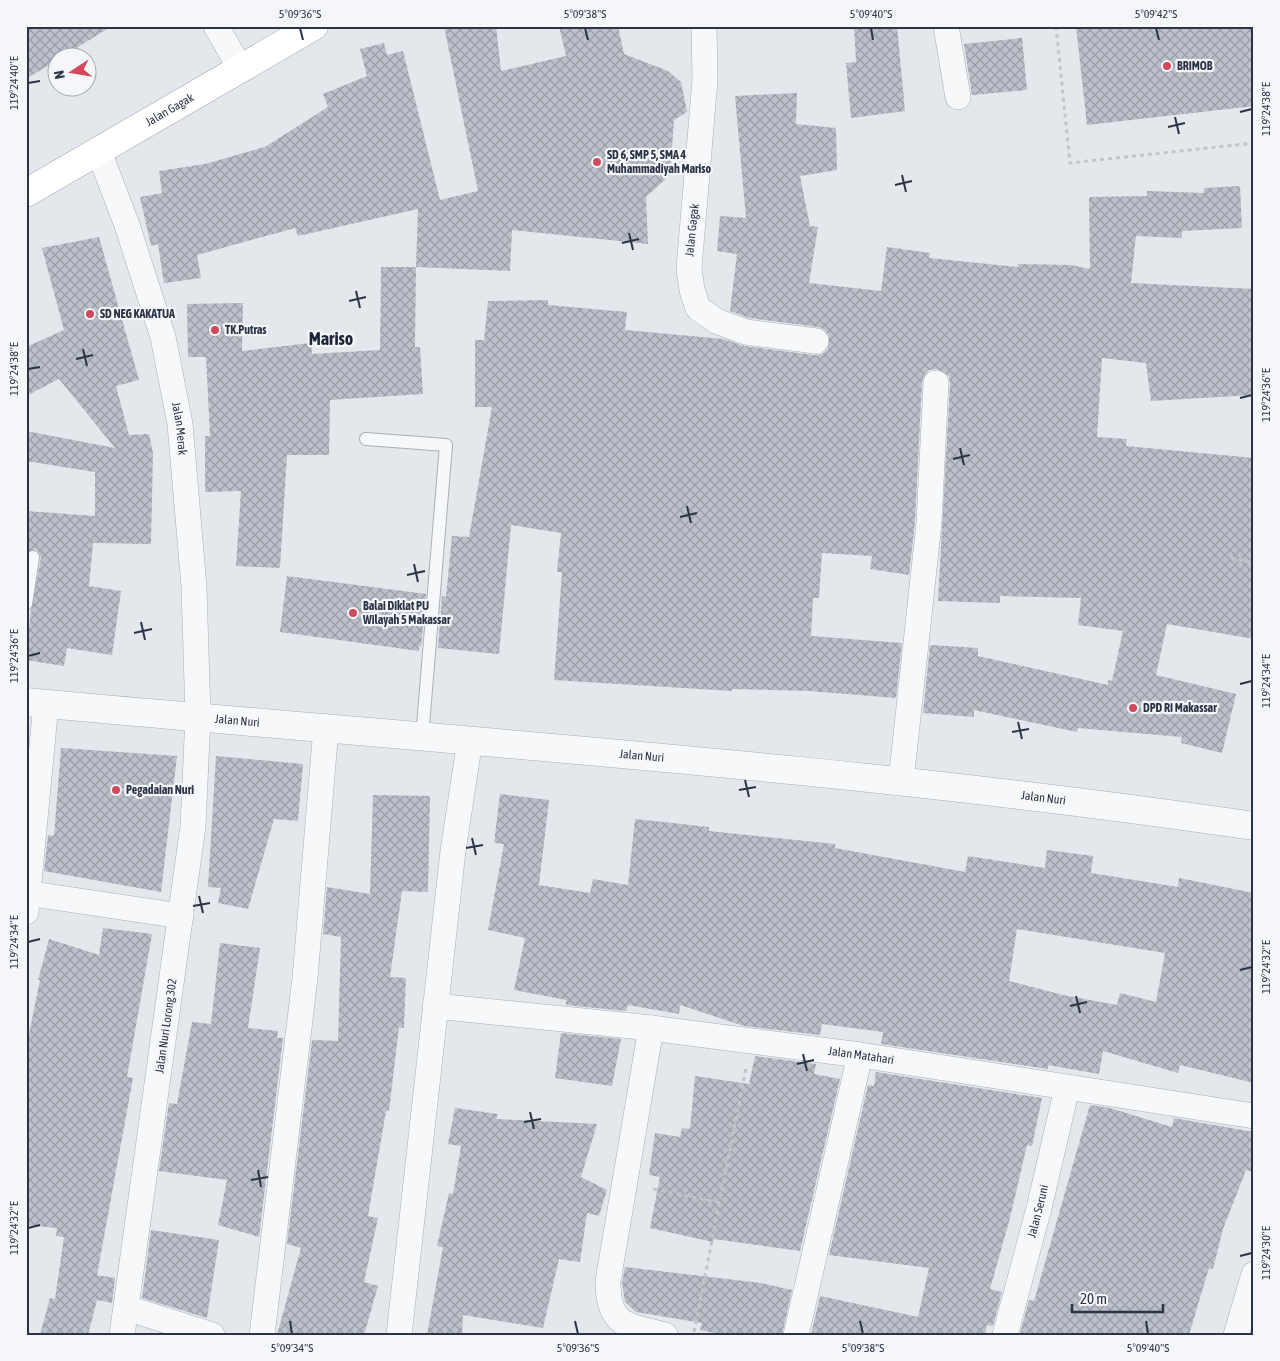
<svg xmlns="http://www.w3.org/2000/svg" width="1280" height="1361" viewBox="0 0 1280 1361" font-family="'Asap Condensed',sans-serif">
<defs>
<pattern id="building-cross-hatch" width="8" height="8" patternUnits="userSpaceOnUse" patternTransform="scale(1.25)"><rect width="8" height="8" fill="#bbc0ca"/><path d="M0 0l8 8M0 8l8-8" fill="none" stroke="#989da6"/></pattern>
</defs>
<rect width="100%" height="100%" fill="#e4e7ec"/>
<!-- building -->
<g fill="url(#building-cross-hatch)" fill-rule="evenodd">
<polygon points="26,26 112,26 26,79"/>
<polygon points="444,26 496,26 501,71 566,56 559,26 618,26 624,54 668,71 681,82 687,112 674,120 670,175 646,197 648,244 512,230 510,271 416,267 418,209 298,236 295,228 197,255 201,278 164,283 158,244 151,246 140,197 162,193 159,171 205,164 265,147 328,107 323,94 367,76 360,49 384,43 387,55 403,51 440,200 478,191"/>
<polygon points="854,26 897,26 905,111 851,118 846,63 856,62"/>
<polygon points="1076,26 1254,26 1254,106 1087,125"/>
<polygon points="1022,38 1027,90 972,95 964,44"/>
<polygon points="797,93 796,124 836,128 837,170 800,176 810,226 818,227 809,283 881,291 887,247 930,253 929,258 1018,267 1018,264 1071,265 1090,269 1089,197 1147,196 1147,191 1204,193 1204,188 1240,186 1242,228 1182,231 1182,238 1136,236 1131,283 1254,289 1254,395 1151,401 1146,363 1102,358 1097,437 1127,439 1126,446 1254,458 1254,639 1167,624 1156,675 1236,694 1222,753 1181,743 1182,737 1078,728 1077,732 974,710 974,717 923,713 930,645 978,648 978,656 1108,685 1108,680 1112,681 1123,631 1078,625 1081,598 1000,596 1000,603 938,601 950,384 949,376 937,369 929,370 924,376 922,382 915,522 909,575 870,569 872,556 822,553 819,598 813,598 811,636 902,643 896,698 809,691 732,689 732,691 554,680 562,572 557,572 561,533 511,525 499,654 438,648 442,596 446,597 452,536 469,537 492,407 475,407 475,340 484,340 488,301 548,300 548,305 627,312 625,330 724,339 744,346 814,355 822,354 828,349 829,336 825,330 818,327 749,318 730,311 737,254 717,251 720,216 746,218 735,96"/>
<polygon points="99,237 139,380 116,386 129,435 149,434 153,453 151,544 93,543 89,586 121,591 112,655 67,648 64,666 26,660 31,610 41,558 38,551 35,549 26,553 26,511 95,516 95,472 26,461 26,431 115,448 59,379 26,396 26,347 64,330 42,248"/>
<polygon points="381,267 416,267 415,347 420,347 423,394 330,400 329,455 287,455 280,568 236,566 241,491 205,492 205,436 210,436 206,357 188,357 187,304 243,303 242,351 311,343 312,354 380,350"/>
<polygon points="287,576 426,594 421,647 419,646 419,651 280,632"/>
<polygon points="61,748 177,756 161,892 44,871 48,835 54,836"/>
<polygon points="216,756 303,764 298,821 274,819 248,909 218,903 221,888 208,887"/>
<path d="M 500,794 L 549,800 L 539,885 L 590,893 L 593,879 L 628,885 L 635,819 L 709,827 L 709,831 L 835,844 L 835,848 L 965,872 L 968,856 L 1045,868 L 1047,850 L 1093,856 L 1091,873 L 1178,887 L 1179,878 L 1254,893 L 1254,1083 L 1180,1065 L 1178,1073 L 1103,1051 L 1099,1074 L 1048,1065 L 1048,1069 L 881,1044 L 883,1032 L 822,1024 L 820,1035 L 744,1026 L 680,1005 L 679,1014 L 628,1005 L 626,1011 L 566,1005 L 566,1000 L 514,990 L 525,938 L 488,930 L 504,844 L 494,843 ZM 1017,929 L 1165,953 L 1156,1002 L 1120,993 L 1117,1005 L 1063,995 L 1009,981 Z"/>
<polygon points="373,795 430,796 428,892 402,891 390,977 406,978 404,1028 399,1027 389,1111 386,1111 368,1216 378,1218 364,1282 378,1286 364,1335 277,1335 301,1248 287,1244 312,1040 338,1041 341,937 323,934 327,887 370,894"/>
<polygon points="103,928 152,934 127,1077 133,1078 97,1275 115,1278 112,1303 97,1300 88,1335 40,1335 50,1298 55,1299 64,1237 56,1236 57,1228 26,1225 26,1049 40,980 38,980 49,939 99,955"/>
<polygon points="220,943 260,948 248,1028 278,1031 277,1038 283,1038 259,1237 218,1225 227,1180 159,1171 169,1103 177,1104 192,1022 211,1024"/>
<polygon points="561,1033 621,1039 612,1086 555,1078"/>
<polygon points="755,1056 816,1064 814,1074 840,1079 800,1251 714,1239 713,1242 650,1228 660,1177 649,1175 655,1133 680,1137 682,1128 690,1129 695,1076 749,1084"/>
<polygon points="876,1072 1042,1098 1032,1146 1027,1145 1010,1218 990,1289 1002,1292 993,1326 987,1325 985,1335 811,1335 820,1296 918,1317 929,1268 829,1255 868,1085 874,1086"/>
<polygon points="1090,1105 1110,1108 1172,1127 1174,1118 1254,1132 1254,1172 1246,1170 1223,1229 1213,1269 1209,1268 1189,1335 1028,1335 1020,1333 1029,1300 1034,1301"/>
<polygon points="455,1108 498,1114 496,1119 597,1124 581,1177 607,1190 599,1216 587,1213 580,1262 559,1259 543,1328 463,1315 462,1335 427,1335 443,1247 437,1246 449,1193 453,1194 461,1146 448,1144"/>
<polygon points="151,1230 219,1240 207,1318 142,1298"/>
<polygon points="625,1267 761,1283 792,1290 782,1335 725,1335 700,1330 702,1323 636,1312 625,1302 622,1282"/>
</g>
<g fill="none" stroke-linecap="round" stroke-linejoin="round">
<defs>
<g id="service">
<polyline points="366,439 446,445 422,738"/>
<polyline points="26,604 33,557"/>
</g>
<g id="minor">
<polyline points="216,26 240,68"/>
<polyline points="704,26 705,80 689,268 692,290 698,308 716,321 746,332 816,341"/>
<polyline points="946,26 958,97"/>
<path id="s1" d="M 99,152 L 127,225 L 163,337 L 180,424 L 194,587 L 198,716 L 193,826 L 122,1335"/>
<polyline points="901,781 929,523 936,383"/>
<polyline points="26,893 181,916"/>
<polyline points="26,912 46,704"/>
<path id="s2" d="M 435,1006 L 651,1028 L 860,1055 L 1254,1116"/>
<path d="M 651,1028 L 608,1281 C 608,1327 627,1325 665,1335"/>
<polyline points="127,1308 212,1335"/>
<polyline points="262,1335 305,978 326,728"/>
<polyline points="399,1335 453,851 470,740"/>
<polyline points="796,1335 860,1055"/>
<path id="s3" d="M 1005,1335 L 1039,1208 L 1067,1088"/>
<polyline points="1236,1335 1254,1274"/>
</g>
<g id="tertiary">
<path id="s4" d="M 26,702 C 436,740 847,766 1254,826"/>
</g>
<g id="secondary">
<path id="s5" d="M 26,193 L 314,26"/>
</g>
</defs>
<!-- service casing -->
<use href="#service" stroke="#a9aeb7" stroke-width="14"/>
<!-- minor casing -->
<use href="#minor" stroke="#a9aeb7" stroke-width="26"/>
<!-- tertiary casing -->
<use href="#tertiary" stroke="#a9aeb7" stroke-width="29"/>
<!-- secondary casing -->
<use href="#secondary" stroke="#a9aeb7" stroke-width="29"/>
<!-- path -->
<g stroke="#c2c5cb" stroke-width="3" stroke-dasharray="4 4" stroke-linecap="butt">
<polyline points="1056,26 1070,163 1254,143"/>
<polyline points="1231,558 1254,563"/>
<polyline points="653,1189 721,1203"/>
<polyline points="694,1332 746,1068"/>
</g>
<!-- service -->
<use href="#service" stroke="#f7f8fa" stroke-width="12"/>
<!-- minor -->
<use href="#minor" stroke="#f7f8fa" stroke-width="25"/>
<!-- tertiary -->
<use href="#tertiary" stroke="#f7f8fa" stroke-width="28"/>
<!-- secondary -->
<use href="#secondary" stroke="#fff" stroke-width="28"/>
</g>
<!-- ticks -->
<path fill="none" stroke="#2b3445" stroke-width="2" d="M 300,28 L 303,40M 585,28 L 588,40M 871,28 L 873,40M 1156,28 L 1159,40M 28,83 L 40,81M 1240,112 L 1252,109M 1175,117 L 1179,134M 1168,127 L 1185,123M 902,175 L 906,192M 895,185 L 912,181M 629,233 L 633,250M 622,243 L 639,239M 356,291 L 360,308M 349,301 L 366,297M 83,349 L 87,366M 76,359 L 93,355M 28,369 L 40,367M 1240,398 L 1252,395M 960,448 L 964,465M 953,459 L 970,455M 687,506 L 691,523M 680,517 L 697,513M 414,564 L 418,582M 407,575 L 425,571M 141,622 L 145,640M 134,633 L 152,629M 28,656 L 40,653M 1240,684 L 1252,681M 1018,722 L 1022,739M 1012,732 L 1029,729M 745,780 L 749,797M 739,790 L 756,787M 472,838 L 476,855M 466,848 L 483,845M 199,896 L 203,913M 193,906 L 210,903M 28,942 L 40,939M 1240,970 L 1252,967M 1076,996 L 1080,1013M 1070,1006 L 1087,1002M 803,1054 L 807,1071M 797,1064 L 814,1060M 530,1112 L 534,1129M 524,1122 L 541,1119M 258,1170 L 261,1187M 251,1180 L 268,1177M 28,1228 L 40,1225M 1240,1256 L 1252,1253M 290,1321 L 292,1334M 575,1321 L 578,1334M 860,1321 L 863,1334M 1146,1321 L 1148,1334"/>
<!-- markers -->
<g fill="#d1495b" stroke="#f4f6f9" stroke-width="2">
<circle cx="1167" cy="66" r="5"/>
<circle cx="597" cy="162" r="5"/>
<circle cx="90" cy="314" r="5"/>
<circle cx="215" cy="330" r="5"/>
<circle cx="353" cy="613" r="5"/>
<circle cx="1133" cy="708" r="5"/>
<circle cx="116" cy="790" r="5"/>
</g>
<g text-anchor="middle" stroke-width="4.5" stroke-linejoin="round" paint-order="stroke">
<!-- poi labels -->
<g font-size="12" font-weight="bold" fill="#2b3445" stroke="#f4f6f9" text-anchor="start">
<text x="1177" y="70">BRIMOB</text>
<text x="607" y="159">SD 6, SMP 5, SMA 4<tspan x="607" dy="14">Muhammadiyah Mariso</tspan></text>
<text x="100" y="318">SD NEG KAKATUA</text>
<text x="225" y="334">TK.Putras</text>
<text x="363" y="610">Balai Diklat PU<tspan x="363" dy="14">Wilayah 5 Makassar</tspan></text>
<text x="1143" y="712">DPD RI Makassar</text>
<text x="126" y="794">Pegadaian Nuri</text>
</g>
<!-- street labels -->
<g font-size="12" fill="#2b3445" stroke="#f4f6f9">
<text dy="4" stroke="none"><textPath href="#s5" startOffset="166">Jalan Gagak</textPath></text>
<text transform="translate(692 230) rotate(-84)" y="4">Jalan Gagak</text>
<text dy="4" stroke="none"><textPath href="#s1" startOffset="289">Jalan Merak</textPath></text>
<text dy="4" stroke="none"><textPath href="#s4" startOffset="212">Jalan Nuri</textPath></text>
<text dy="4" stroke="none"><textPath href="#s4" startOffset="618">Jalan Nuri</textPath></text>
<text dy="4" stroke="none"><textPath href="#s4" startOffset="1022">Jalan Nuri</textPath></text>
<text transform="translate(166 1026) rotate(-82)" y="4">Jalan Nuri Lorong 302</text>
<text dy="4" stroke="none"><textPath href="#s2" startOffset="429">Jalan Matahari</textPath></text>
<text dy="4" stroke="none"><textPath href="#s3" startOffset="128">Jalan Seruni</textPath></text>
</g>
<!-- district labels -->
<g font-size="18" font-weight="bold" fill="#1d2536" stroke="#f4f6f9">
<text x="331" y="345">Mariso</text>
</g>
</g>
<!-- border -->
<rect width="1280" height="1361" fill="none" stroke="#f4f6f9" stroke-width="55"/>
<!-- north arrow -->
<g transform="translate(72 72) rotate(258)"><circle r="24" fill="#f4f6f9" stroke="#a4a8b1"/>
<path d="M0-4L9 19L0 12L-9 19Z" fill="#d1495b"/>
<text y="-8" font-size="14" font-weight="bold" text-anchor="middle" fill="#2b3445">N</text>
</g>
<!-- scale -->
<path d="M1072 1304v8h91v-8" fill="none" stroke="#2b3445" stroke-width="2.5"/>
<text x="1080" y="1304" font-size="15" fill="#2b3445" stroke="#f4f6f9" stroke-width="4" paint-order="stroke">20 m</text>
<rect x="28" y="28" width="1224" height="1306" fill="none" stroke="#2b3445" stroke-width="2"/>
<g font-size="12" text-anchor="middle" fill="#2b3445">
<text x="300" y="18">5°09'36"S</text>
<text x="585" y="18">5°09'38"S</text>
<text x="871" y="18">5°09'40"S</text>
<text x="1156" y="18">5°09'42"S</text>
<text transform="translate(14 83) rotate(-90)" y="4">119°24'40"E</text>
<text transform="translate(1266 109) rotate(-90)" y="4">119°24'38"E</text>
<text transform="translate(14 369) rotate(-90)" y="4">119°24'38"E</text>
<text transform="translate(1266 395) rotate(-90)" y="4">119°24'36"E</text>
<text transform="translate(14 656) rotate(-90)" y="4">119°24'36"E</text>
<text transform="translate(1266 681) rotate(-90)" y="4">119°24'34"E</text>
<text transform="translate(14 942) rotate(-90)" y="4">119°24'34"E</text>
<text transform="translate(1266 967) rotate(-90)" y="4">119°24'32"E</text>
<text transform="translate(14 1228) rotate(-90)" y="4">119°24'32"E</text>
<text transform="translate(1266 1253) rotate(-90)" y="4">119°24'30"E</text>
<text x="292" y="1352">5°09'34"S</text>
<text x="578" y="1352">5°09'36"S</text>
<text x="863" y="1352">5°09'38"S</text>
<text x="1148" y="1352">5°09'40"S</text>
</g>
</svg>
